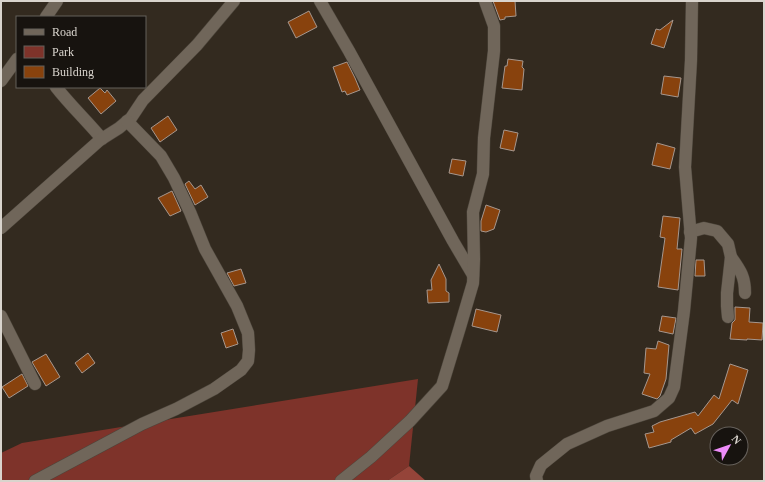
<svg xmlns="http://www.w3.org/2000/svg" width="765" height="482" viewBox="0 0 765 482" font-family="'Times New Roman',serif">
<rect width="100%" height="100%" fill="#332a1f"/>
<!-- green -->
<polygon fill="#7e332a" points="418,379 409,466 387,481 1,481 1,453 22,443"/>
<!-- forest -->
<polygon fill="#954439" points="409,466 426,481 387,481"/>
<!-- building -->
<g fill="#88420d" stroke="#a6978e">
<polygon points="493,1 515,1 516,16 505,17 505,19 500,20"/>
<polygon points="309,11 317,27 296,38 288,22"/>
<polygon points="673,20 664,48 651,44 656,29 660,30"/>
<polygon points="508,59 523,61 522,67 524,69 522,90 502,88 505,66 507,66"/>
<polygon points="347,62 355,78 360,90 347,95 345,91 342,92 333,67"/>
<polygon points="664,76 681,78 678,97 661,94"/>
<polygon points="100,88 105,93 107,90 116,101 101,114 88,98"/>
<polygon points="168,116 177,130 160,142 151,128"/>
<polygon points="504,130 518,133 514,151 500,148"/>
<polygon points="657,143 675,148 670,169 652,165"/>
<polygon points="452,159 466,161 463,176 449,173"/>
<polygon points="189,181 195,189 201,185 208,197 195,205 185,184"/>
<polygon points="172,191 181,211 170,216 158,198"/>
<polygon points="486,205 500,210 494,229 486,232 481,231 481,221"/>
<polygon points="663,216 680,218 677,249 682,249 678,290 658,287 665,238 660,237"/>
<polygon points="696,260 704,260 705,276 695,276"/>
<polygon points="439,264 446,279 446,291 449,293 449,302 428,303 427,290 432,290 431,280"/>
<polygon points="241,269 246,283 234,286 227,273"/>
<polygon points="735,307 750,308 749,322 763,323 762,340 747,339 747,340 730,339 732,323 735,320"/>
<polygon points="476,309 501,315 497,332 472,326"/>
<polygon points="662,316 676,318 673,334 659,331"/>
<polygon points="233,329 238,344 226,348 221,333"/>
<polygon points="658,341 669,345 666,379 660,396 657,399 642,394 650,374 644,373 646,348 656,349"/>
<polygon points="88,353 95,363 82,373 75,363"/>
<polygon points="46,354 60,377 46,386 32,362"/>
<polygon points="730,364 748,370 738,404 732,400 713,424 695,434 691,428 671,440 671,442 649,448 645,434 654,432 652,426 660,422 695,412 698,416 714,395 719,399"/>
<polygon points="22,374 28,386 9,398 2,387"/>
</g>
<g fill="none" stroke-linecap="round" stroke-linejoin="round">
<defs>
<g id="street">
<polyline points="320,1 349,51 453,241 473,275"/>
<polyline points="46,17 57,1"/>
<polyline points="1,81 17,59"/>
<path d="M 56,87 C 70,105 87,121 102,139"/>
<polyline points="1,228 100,140 119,128 131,118 143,100 197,45 234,1"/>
<polyline points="690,232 704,228 717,231 728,244 731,257 727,293 727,306 728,317"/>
<path d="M 731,257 C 741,271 745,277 745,293"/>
<polyline points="1,316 35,384"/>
<polyline points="35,481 142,424 176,409 214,389 241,370 248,361 249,350 248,333 237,306 205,249 190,212 174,178 161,156 127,121"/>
<polyline points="341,481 371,457 410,421 442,386 460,327 473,283 474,259 473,212 483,174 484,138 494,51 494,26 485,1"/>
<polyline points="537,481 536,476 541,465 567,444 607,426 654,411 669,398 674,387 684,311 691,238 685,167 691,60 692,1"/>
</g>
</defs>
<!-- street casing -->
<use href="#street" stroke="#4c453b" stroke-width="13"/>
<!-- street -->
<use href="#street" stroke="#70665a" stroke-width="12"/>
</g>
<!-- border -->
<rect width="765" height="482" fill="none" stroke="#d9d4cd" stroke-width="4"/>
<!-- legend -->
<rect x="16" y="16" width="130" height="72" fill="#17130f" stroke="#65605b"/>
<rect x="24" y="29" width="20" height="6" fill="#70665a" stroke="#65605b"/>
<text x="52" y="36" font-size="12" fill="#d9d4cd">Road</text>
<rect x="24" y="46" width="20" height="12" fill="#7e332a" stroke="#65605b"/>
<text x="52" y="56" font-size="12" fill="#d9d4cd">Park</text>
<rect x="24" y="66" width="20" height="12" fill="#88420d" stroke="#65605b"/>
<text x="52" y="76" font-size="12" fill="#d9d4cd">Building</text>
<!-- north arrow -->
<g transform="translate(729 446) rotate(50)"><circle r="19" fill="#17130f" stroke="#65605b"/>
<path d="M0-3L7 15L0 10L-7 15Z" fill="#ed8cf9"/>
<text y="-6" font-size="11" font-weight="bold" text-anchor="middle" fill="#d9d4cd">N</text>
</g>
</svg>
